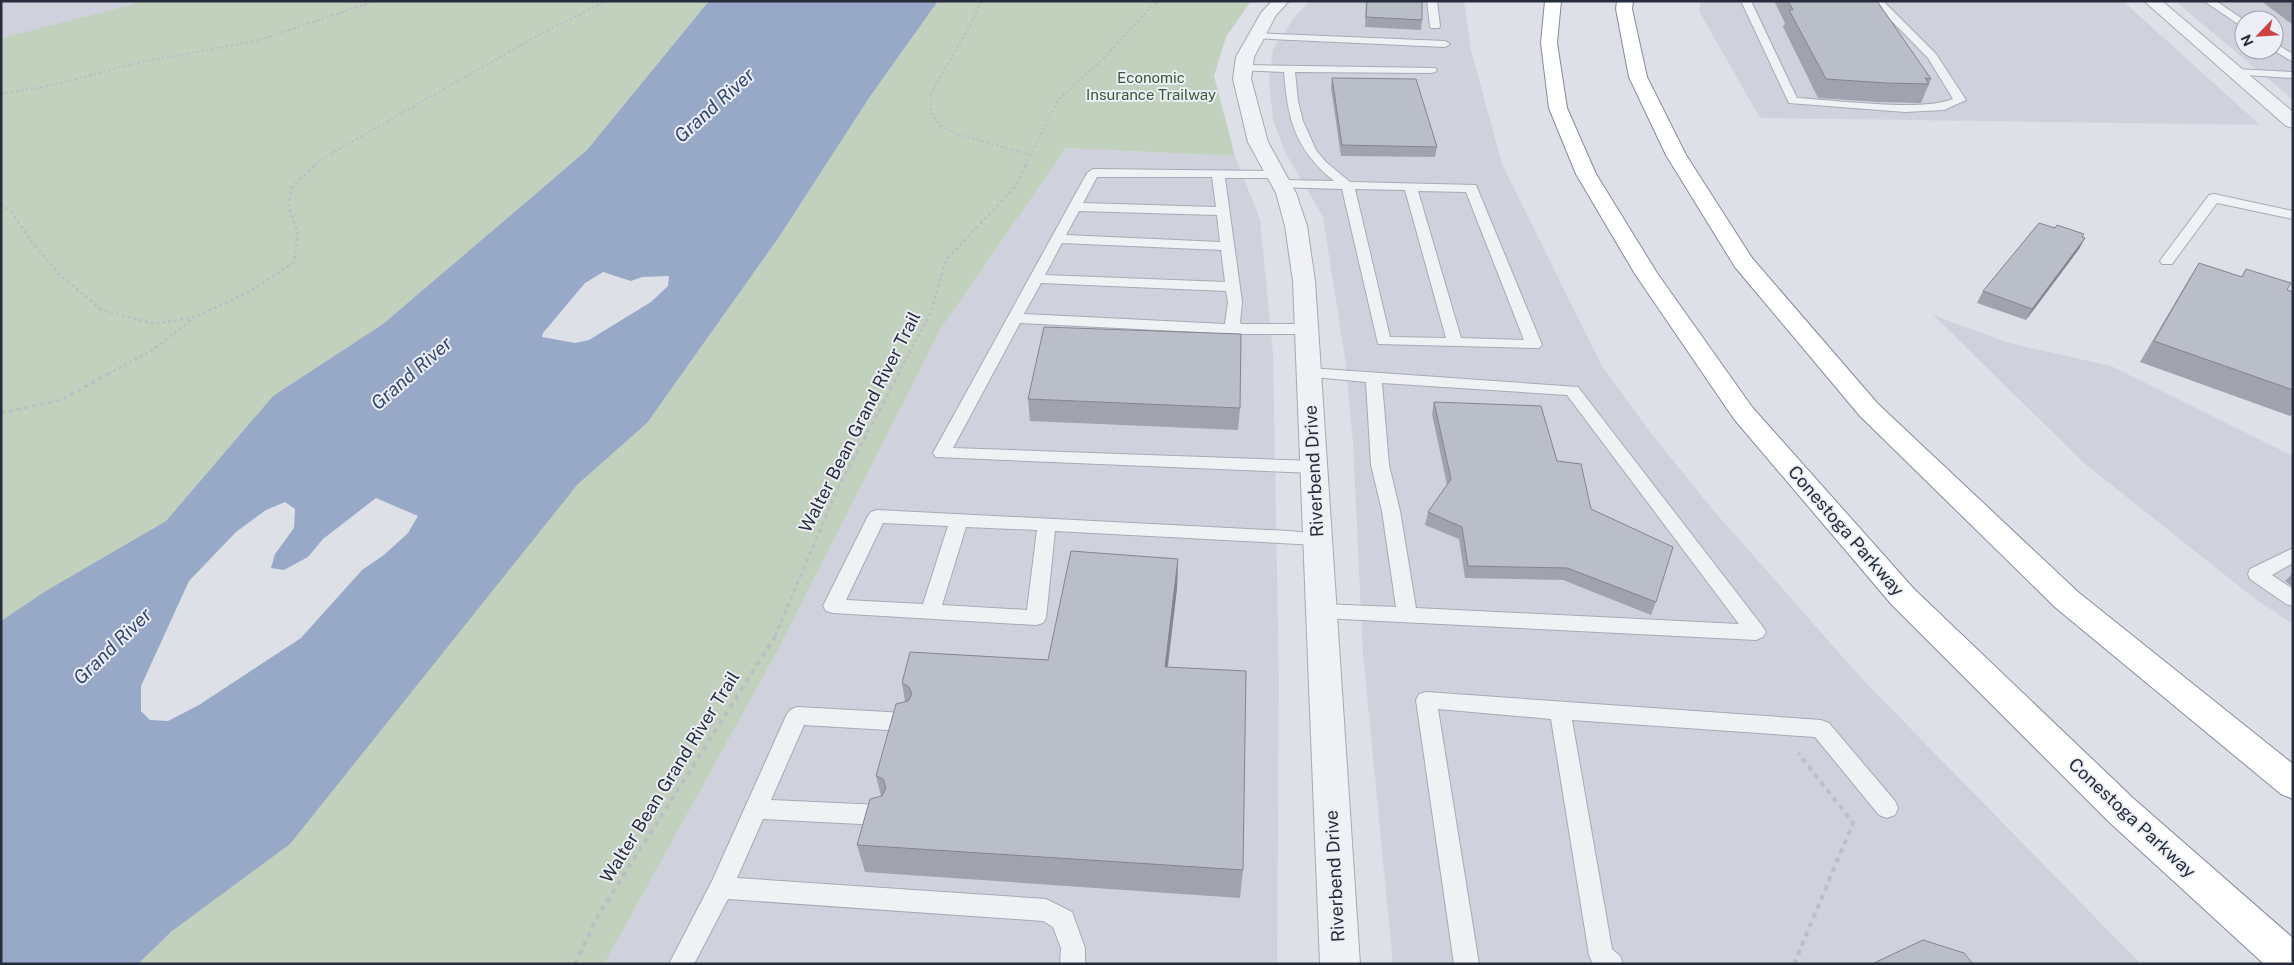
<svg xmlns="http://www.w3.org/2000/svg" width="2294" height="965" viewBox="0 0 2294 965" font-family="'Public Sans',sans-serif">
<rect width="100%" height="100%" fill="#dde0e7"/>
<!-- built -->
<g fill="#cfd2dc" fill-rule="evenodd">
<polygon points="1,1 131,1 136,4 1,38"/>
<polygon points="1310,1 1464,1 1471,50 1502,164 1602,366 1650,432 1714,511 1864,681 2141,964 1393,964 1363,654 1353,443 1345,359 1323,217 1285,152 1273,120 1269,82 1273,49 1296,15"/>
<polygon points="1701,1 2123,1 2260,125 1760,118 1699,11"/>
<path d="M 2175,1 L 2293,1 L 2293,100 ZM 2244,20 L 2274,20 L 2274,50 L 2244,50 Z"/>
<polygon points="1066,148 1235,156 1260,219 1273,354 1279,683 1277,964 604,964 777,652 940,330"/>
<polygon points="1933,315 2009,343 2111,366 2293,456 2293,624 2254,598 2085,464"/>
</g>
<!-- green -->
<g fill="#c1d1be">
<polygon points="131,1 709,1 587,150 383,324 273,396 166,521 44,592 1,621 1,38 135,4"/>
<polygon points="938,1 1251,1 1226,37 1214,76 1235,156 1066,148 940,330 777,652 604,964 138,964 172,931 577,485 647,423 779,237 871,95"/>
</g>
<!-- water -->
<path fill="#98a8c7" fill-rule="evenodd" d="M 709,1 L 938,1 L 871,95 L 779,237 L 647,423 L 577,485 L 290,844 L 172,931 L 138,964 L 1,964 L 1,621 L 44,592 L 166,521 L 273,396 L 383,324 L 587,150 ZM 603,272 L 631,281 L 642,277 L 669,276 L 668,286 L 651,302 L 589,340 L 575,343 L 542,337 L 543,333 L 585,283 ZM 376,498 L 418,516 L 408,533 L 384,555 L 362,570 L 301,638 L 199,705 L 168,721 L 150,720 L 141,711 L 141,686 L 189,581 L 236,532 L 266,510 L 285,502 L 295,509 L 294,528 L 275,554 L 271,568 L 284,570 L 308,557 L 323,539 Z"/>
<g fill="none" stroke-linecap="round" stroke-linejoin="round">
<defs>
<g id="service">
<polygon points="1427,1 1437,1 1440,26 1439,28 1431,28 1430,26"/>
<path d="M 1741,1 L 1751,1 L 1797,98 C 1835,100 1922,112 1953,99 L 1928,58 L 1872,1 L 1883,1 L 1936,54 L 1966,100 L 1944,110 L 1905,112 L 1789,103 Z"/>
<polygon points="2204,1 2216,1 2244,20 2244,28"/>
<polygon points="1255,33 1445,41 1450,44 1445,47 1251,38 1251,34"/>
<polygon points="2274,43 2293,54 2293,62 2273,50"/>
<path d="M 1243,65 L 1435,68 L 1437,70 L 1435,72 L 1431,73 L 1295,72 L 1298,101 L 1303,121 L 1316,150 L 1326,162 L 1350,182 L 1476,185 L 1542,345 L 1539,348 L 1378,344 L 1342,189 L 1277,187 L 1276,184 L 1277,181 L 1282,180 L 1334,181 C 1295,149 1288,121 1284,72 L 1239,70 L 1237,68 ZM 1355,189 L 1405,190 L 1446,338 L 1390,337 ZM 1418,191 L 1466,192 L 1524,340 L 1461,338 Z"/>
<polygon points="2235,69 2293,72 2293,78 2231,74 2229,72"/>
<path d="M 1093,169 L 1280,171 L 1282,174 L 1276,178 L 1225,178 L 1242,302 L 1240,322 L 1241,324 L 1306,324 L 1311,326 L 1314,329 L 1311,332 L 1306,334 L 1235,334 L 1020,323 L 953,448 L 1314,461 L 1320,463 L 1323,467 L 1320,471 L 1314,473 L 936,457 L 933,453 L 1087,173 ZM 1097,177 L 1212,177 L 1216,207 L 1083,203 ZM 1079,211 L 1217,215 L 1220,242 L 1066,235 ZM 1062,243 L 1221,250 L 1225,282 L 1045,275 ZM 1041,283 L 1226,291 L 1228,302 L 1225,324 L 1024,314 Z"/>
<polygon points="2214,194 2293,211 2293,219 2217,203 2172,264 2162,264 2160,261 2162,258 2209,195"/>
<path d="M 1309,368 L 1578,387 L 1763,627 L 1766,632 L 1763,637 L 1756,640 L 1321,618 L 1314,616 L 1311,611 L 1314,606 L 1321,604 L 1396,607 L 1382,511 L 1371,465 L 1366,382 L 1303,376 L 1301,373 L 1303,370 ZM 1382,383 L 1567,395 L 1739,624 L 1416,608 L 1400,511 L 1389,465 Z"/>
<path d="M 877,510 L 1288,531 L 1323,534 L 1326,539 L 1323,544 L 1317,545 L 1055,531 L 1046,618 L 1043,623 L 1036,625 L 833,613 L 826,611 L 823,606 L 868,516 L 871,512 ZM 883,523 L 948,526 L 923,604 L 846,600 ZM 966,527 L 1037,530 L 1027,610 L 942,605 Z"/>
<polygon points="2293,548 2293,563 2272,575 2293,589 2293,606 2286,604 2250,579 2248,574 2250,569"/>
<polygon points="1426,692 1821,720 1829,723 1895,801 1898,808 1895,815 1887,818 1879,815 1815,737 1572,720 1612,949 1620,956 1623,964 1593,964 1589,955 1551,719 1438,709 1479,964 1454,964 1416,700 1419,694"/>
<polygon points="797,707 905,713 913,716 916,722 913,728 905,731 804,725 771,800 880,805 888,808 891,815 888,822 880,825 763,819 737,878 1046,899 1072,912 1085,948 1085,964 1060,964 1061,948 1053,927 1043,921 728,899 694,964 669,964 712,881 786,716 790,710"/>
</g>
<polygon id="minor" points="2144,1 2162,1 2293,112 2293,128 2286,126"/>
<polygon id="tertiary" points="1272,1 1289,1 1276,15 1254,57 1251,79 1268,142 1296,193 1307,226 1315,281 1360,964 1320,964 1293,281 1285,226 1276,193 1248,142 1233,79 1236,57 1261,13"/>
<g id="motorway">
<polygon points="1545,1 1561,1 1557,43 1567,108 1596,174 1657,273 1752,407 1914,589 2134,799 2293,938 2293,964 2264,964 2108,821 1892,605 1734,419 1635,274 1576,174 1549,108 1541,43"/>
<polygon points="1617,1 1633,1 1632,9 1647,77 1686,155 1752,258 1878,404 2078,592 2293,764 2293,799 2281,794 2056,608 1860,416 1735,267 1666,155 1629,77 1616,9"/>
</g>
</defs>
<!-- service casing -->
<use href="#service" stroke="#a6aab4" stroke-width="2"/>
<!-- minor casing -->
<use href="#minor" stroke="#a6aab4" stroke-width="2"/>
<!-- tertiary casing -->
<use href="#tertiary" stroke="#a6aab4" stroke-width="2"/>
<!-- motorway casing -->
<use href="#motorway" stroke="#858b9d" stroke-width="2"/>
<!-- path-far3 -->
<g stroke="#bcbec5" stroke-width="2" stroke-dasharray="2.5 2.5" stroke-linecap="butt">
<polyline points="981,1 972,22 931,93 931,114 941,126 957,134 1031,155"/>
<polyline points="1,94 53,85 141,62 256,41 375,1"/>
<polyline points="314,166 320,160 535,37 606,1"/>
<polyline points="1025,166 1058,100 1105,57 1150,8 1160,1"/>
</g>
<!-- path-far2 -->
<g stroke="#bcbec5" stroke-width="2.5" stroke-dasharray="3 3" stroke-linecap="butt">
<polyline points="1,204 11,211 31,241 60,275 102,310 155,324 195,317 251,291 294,262 298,233 289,208 291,188 315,165"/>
<polyline points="108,374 151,351 195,317"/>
<polyline points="898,374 930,314 946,260 1015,187 1026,165"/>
</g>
<!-- path-far1 -->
<g stroke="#bcbec5" stroke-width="3" stroke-dasharray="4 4" stroke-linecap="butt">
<polyline points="1,413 61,400 110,373"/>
<polyline points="775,636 838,488 899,373"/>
</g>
<!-- path -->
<g stroke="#bcbec5" stroke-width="4" stroke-dasharray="5 5" stroke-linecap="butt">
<polyline points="575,964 599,914 776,635"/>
<polyline points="1794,964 1853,823 1798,753"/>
</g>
<!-- service -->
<use href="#service" fill="#f0f1f5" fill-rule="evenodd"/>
<!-- minor -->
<use href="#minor" fill="#f0f1f5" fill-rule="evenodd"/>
<!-- tertiary -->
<use href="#tertiary" fill="#f0f1f5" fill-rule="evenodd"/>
<!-- motorway -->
<use href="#motorway" fill="#fff" fill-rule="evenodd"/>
</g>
<!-- wall -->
<g fill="#a0a3ad">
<polygon points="1366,1 1422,1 1422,20 1421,30 1365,27"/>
<polygon points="1774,1 1877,1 1931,79 1921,103 1878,102 1818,98 1783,27 1785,23"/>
<polygon points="2261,1 2293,1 2293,25"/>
<polygon points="1332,78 1437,147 1435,157 1341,156 1331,88"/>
<polygon points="2082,237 2085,238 2079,249 2026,320 1977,303 1983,291"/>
<polygon points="2199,263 2241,277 2246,269 2287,290 2293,292 2293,413 2290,416 2140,362 2186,284"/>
<polygon points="1028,399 1240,408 1238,430 1030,421"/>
<polygon points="1434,402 1557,461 1656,602 1651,615 1563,580 1465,578 1459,539 1425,525 1428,512 1447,485 1432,414"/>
<polygon points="1178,559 1177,588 1168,667 1243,870 1240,898 865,872 857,845 881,796 876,776 905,702 902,683 1048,660"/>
<polygon points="2293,573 2293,587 2285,581"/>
</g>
<!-- shaded-wall -->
<g fill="#82858d">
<polygon points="2085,238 2079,249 2026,320 2032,309"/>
<polygon points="1178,559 1177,588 1164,695 1165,667"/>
</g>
<!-- building -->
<g fill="#babec9" stroke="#82858d">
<polygon points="1367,1 1422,1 1422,20 1366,17"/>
<polygon points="1788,1 1877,1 1931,79 1925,78 1929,84 1886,83 1826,79 1789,10 1793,10"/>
<polygon points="1332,78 1416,79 1437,147 1342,145"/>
<polygon points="2039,223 2055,228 2057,225 2084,234 2082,237 2085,238 2032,309 1983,291"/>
<polygon points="2199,263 2242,277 2246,269 2291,283 2287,290 2293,292 2293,390 2154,341"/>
<polygon points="1044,327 1241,334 1240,408 1028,399"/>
<polygon points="1434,402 1541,406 1557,461 1581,464 1591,509 1673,547 1656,602 1567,568 1468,566 1462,527 1428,512 1451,479"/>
<polygon points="1071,551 1178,559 1165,667 1246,671 1243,870 857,845 870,799 882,796 886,788 883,779 876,776 896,704 908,701 912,694 909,687 902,683 910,652 1048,660"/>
<polygon points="1923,940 1964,953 1973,964 1872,964"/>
</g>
<g text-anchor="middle" stroke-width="4" stroke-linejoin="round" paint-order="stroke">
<!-- far-park labels -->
<g font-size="15" fill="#365834" stroke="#eceff5">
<text x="1151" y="83">Economic<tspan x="1151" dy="17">Insurance Trailway</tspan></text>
</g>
<!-- street labels -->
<g font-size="18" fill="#272c3d" stroke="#eceff5">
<text transform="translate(860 422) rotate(-63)" y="6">Walter Bean Grand River Trail</text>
<text transform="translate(1314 471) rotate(-93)" y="6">Riverbend Drive</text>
<text transform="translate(1846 531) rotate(49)" y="6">Conestoga Parkway</text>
<text transform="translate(670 777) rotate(-58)" y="6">Walter Bean Grand River Trail</text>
<text transform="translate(2132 818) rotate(43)" y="6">Conestoga Parkway</text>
<text transform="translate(1335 876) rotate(-93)" y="6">Riverbend Drive</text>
</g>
<!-- water labels -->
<g font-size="19" font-style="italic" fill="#324570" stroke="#eceff5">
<text transform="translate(714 105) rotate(-42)" y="7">Grand River</text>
<text transform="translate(411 373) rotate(-41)" y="7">Grand River</text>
<text transform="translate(112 646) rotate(-44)" y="7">Grand River</text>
</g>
</g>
<!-- border -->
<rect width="2294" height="965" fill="none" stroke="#272c3d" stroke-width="5"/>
<!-- north arrow -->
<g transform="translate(2259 35) rotate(245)"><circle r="24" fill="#eceff5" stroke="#9da1ab"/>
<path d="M0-4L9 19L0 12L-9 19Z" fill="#cb4345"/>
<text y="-8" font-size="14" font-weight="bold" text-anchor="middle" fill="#272c3d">N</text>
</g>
</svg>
